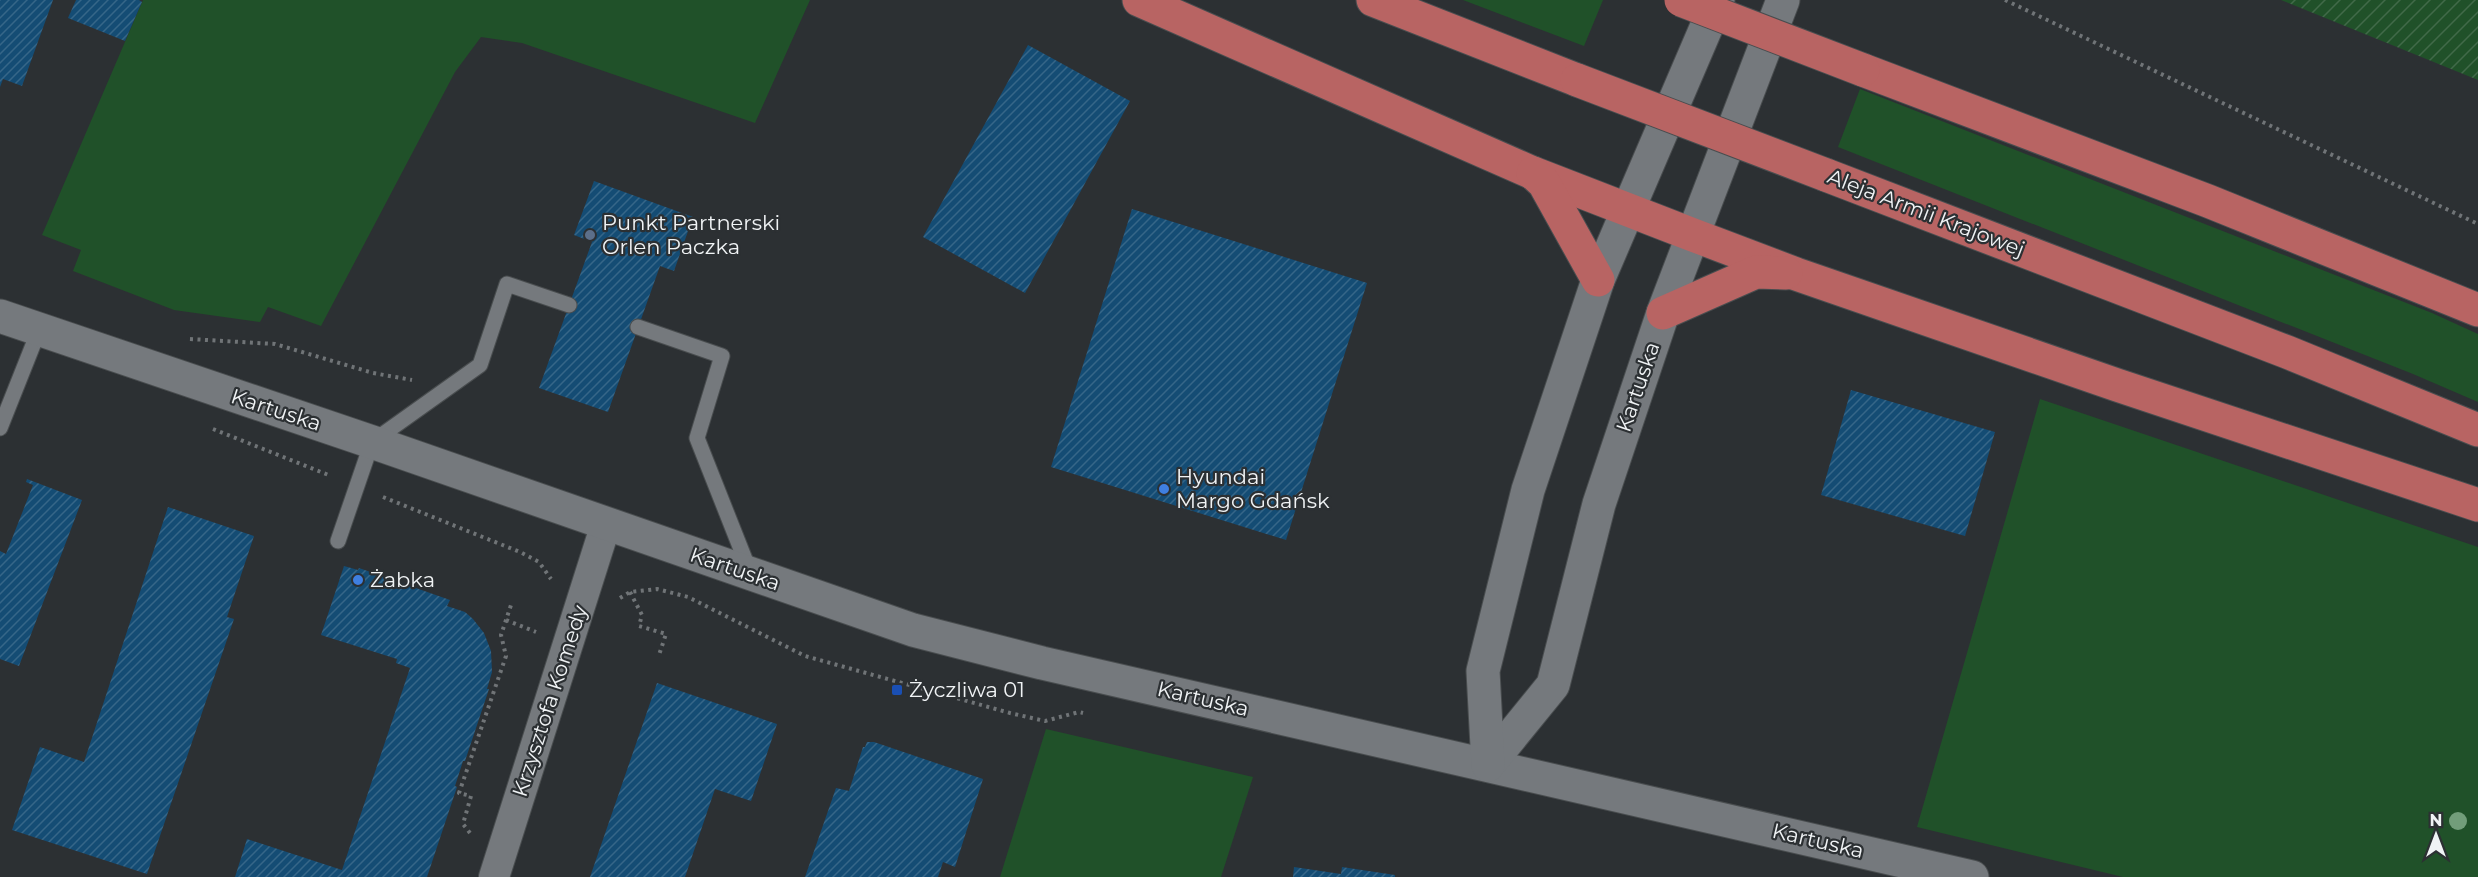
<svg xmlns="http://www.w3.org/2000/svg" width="2478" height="877" viewBox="0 0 2478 877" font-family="Montserrat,sans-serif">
<defs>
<pattern id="garden-furrows" width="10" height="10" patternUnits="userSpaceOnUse" patternTransform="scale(1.5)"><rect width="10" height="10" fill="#205129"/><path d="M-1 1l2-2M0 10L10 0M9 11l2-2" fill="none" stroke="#416a49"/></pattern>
<pattern id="building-hatch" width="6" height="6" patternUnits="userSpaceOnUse" patternTransform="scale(1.5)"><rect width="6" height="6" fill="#144c74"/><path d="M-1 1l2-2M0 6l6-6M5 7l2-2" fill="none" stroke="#366688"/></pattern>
</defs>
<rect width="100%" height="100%" fill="#2c3033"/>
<!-- grass -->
<g fill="#205129">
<polygon points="143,0 810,0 755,123 522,43 481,37 455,72 321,326 268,307 260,322 174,310 73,271 81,250 42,235"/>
<polygon points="1463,0 1603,0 1584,46"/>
<polygon points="1860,89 2432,313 2478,334 2478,402 2413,374 1838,147"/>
<polygon points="2040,399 2478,547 2478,877 2123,877 1917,827"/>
<polygon points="1046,729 1253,777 1221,877 1000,877"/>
</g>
<!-- garden -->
<polygon fill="url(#garden-furrows)" points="2281,0 2478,0 2478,80"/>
<!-- building -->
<g fill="url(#building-hatch)">
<polygon points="0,0 53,0 22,86 3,79 0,87"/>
<polygon points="76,0 139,0 142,2 125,41 68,18"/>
<polygon points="1028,45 1130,101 1025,293 923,237"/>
<polygon points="594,181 693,217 674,271 660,266 608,412 539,388 592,242 574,235"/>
<polygon points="1132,209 1367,283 1286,540 1051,467"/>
<polygon points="1851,390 1995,432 1965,536 1821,495"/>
<polygon points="27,479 82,500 19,666 0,659 0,551 6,554 33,485 26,482"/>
<polygon points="168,507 254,536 227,617 234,619 147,874 12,830 40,747 84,762"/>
<polygon points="344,566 358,570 359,568 450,600 447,606 465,612 473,619 484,633 491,651 492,672 487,689 489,689 465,761 463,761 455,786 457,787 427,877 235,877 247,839 342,870 410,668 396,663 397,659 321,635"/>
<polygon points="657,683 777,724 751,801 715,789 685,877 590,877"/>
<polygon points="867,742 874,742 983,779 955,867 943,862 938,877 805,877 836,788 849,791 863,747 865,747"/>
<polygon points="1294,867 1341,874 1342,867 1395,875 1395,877 1293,877"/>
</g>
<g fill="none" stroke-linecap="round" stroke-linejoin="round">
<defs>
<g id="service">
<polyline points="638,327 722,356 697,438 750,572"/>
<polyline points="0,428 39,330"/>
<polyline points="338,541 372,442 480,365 507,284 569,305"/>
</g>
<polyline id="minor" points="494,877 606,524"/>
<g id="tertiary">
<polyline points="0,316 372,442 913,630 1042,663 1972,877"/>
<polyline points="1488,765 1553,685 1599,504 1663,313 1783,0"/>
<polyline points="1488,765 1483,671 1528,490 1598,280 1718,0"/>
</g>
<g id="primary">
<polyline points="1139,0 1533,173 1693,235 1796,274 2117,385 2478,505"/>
<polyline points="1373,0 1577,80"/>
<polyline points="1863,70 2208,201 2478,310"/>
<polyline points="1533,173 1544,183 1598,280"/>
<polyline points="1826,175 2287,352 2478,430"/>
<polyline points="1663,313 1756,272 1786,273"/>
</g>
</defs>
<!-- service casing -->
<use href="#service" stroke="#494d4f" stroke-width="17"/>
<!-- minor casing -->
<use href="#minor" stroke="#494d4f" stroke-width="32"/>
<!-- tertiary casing -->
<use href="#tertiary" stroke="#494d4f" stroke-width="35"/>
<!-- primary casing -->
<use href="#primary" stroke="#494d4f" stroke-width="35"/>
<!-- path -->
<g stroke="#707477" stroke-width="4" stroke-dasharray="3 4.5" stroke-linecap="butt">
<polyline points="2005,0 2478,224"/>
<polyline points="190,339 275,344 373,373 412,380"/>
<polyline points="213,429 331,476"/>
<polyline points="383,497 520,552 539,562 551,579"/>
<polyline points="630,592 642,615 639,626 666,634 659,655"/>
<polyline points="620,598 630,592 657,589 688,597 805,656 1010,713 1045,721 1079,712 1083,713"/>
<polyline points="506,620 536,632"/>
<polyline points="470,833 463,824 471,796 459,793 506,656 501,635 512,602"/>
</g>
<!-- service -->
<use href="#service" stroke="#75797d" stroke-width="15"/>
<!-- minor -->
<use href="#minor" stroke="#75797d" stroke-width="30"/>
<!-- tertiary -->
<use href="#tertiary" stroke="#75797d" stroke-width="33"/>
<!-- primary -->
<use href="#primary" stroke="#b86463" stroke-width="33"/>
<defs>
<g id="primary-bridge">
<polyline points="1681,0 1863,70"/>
<polyline points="1577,80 1826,175"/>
</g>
</defs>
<!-- primary-bridge casing -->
<use href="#primary-bridge" stroke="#494d4f" stroke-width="35" stroke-linecap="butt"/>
<!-- primary-bridge -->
<use href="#primary-bridge" stroke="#b86463" stroke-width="33"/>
</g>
<!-- trees -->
<circle fill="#729d7a" cx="2458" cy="821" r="9"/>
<!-- markers -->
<circle fill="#5c6f8a" stroke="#2c3033" stroke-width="2" cx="590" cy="235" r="6"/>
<g fill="#3f7fe0" stroke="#2c3033" stroke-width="2">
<circle cx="1164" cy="489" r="6"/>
<circle cx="358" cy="580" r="6"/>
</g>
<rect fill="#1a4fb4" stroke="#2c3033" stroke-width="2" x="891" y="684" width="12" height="12" rx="3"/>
<g text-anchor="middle" stroke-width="4.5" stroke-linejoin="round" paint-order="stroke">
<!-- street labels -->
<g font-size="21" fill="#f0f3f5" stroke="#2c3033">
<text transform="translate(1926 213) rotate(21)" y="7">Aleja Armii Krajowej</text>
<text transform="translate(1638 387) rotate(-71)" y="7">Kartuska</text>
<text transform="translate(276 410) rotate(18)" y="7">Kartuska</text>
<text transform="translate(735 569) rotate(19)" y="7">Kartuska</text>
<text transform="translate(1203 699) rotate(13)" y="7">Kartuska</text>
<text transform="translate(550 701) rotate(-72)" y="7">Krzysztofa Komedy</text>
<text transform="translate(1818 841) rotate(13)" y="7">Kartuska</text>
</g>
<!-- poi labels -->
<g font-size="21" fill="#f0f3f5" stroke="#2c3033" text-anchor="start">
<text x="602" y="230">Punkt Partnerski<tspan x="602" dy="24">Orlen Paczka</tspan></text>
<text x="1176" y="484">Hyundai<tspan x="1176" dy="24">Margo Gdańsk</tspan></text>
<text x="370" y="587">Żabka</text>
<text x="909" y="697">Życzliwa 01</text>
</g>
</g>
<!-- north arrow -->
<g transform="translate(2436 835)" stroke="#2c3033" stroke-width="4.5" paint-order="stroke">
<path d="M0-4.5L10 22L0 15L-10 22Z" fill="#f0f3f5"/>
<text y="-9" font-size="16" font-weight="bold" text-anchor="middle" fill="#f0f3f5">N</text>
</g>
</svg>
